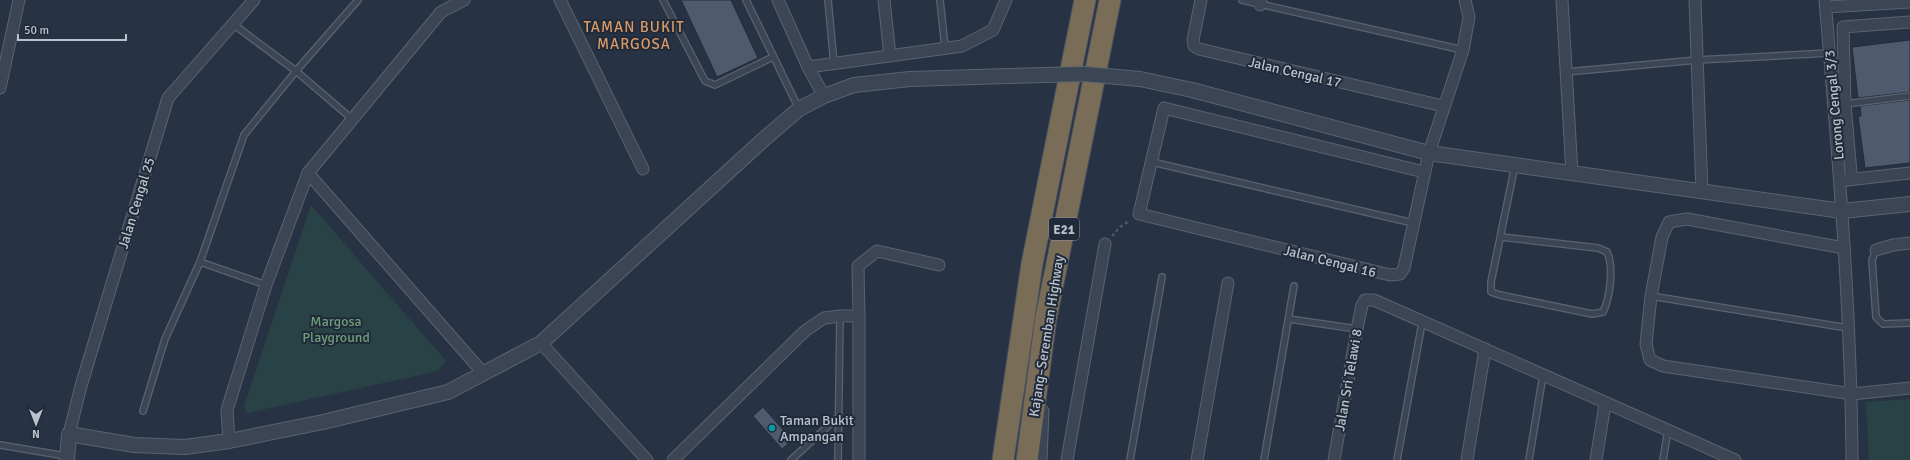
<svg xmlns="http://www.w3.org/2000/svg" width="1910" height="460" viewBox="0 0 1910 460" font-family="Signika,sans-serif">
<rect width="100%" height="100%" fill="#273344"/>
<!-- green -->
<g fill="#294245">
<polygon points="311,205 446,361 438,371 247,413 244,406"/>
<polygon points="1910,399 1910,460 1869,460 1866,402"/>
</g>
<!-- building -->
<g fill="#4e5a6d" stroke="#222c3b">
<polygon points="681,0 731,0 758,58 717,77"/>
<polygon points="1910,40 1910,92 1858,98 1852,47"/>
<polygon points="1910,100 1910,163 1865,168 1858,116 1861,116 1860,106"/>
<polygon points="763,407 792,440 782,449 753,416"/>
</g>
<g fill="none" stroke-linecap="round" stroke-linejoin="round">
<defs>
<g id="service">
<polyline points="663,0 705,81 715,85 773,57"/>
<polyline points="746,0 799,109"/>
<polyline points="828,0 834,64"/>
<polyline points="940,0 945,48"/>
<polyline points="1242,0 1463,50"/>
<polyline points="233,24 296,71 352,119"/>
<polyline points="1566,72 1697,60 1830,53"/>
<polyline points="1845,104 1910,96"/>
<polyline points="1152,162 1413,223"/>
<path d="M 1501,237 L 1598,248 L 1607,252 C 1614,267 1610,298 1603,312 L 1592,314 L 1500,295 L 1491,292 L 1491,282 L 1515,165"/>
<polyline points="1876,250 1872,260 1876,317 1883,324 1910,323"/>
<polyline points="266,285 200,262 244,135 296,71 358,0"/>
<polyline points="1651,296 1848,328"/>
<polyline points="1289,319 1357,329"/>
<polyline points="143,411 165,339 200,262"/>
<polyline points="0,445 66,456"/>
<polyline points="791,460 838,417"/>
<polyline points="838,460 840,316"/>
<polyline points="1130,460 1162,277"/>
<polyline points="1264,460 1294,286"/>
<polyline points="1397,460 1422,323"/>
<polyline points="1529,460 1543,375"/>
<polyline points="1663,460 1668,430"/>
</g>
<g id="minor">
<polyline points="560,0 643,169"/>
<polyline points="778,0 808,67 824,96"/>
<polyline points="884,0 890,56"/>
<polyline points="1201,0 1193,40 1194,46 1199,49 1443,106"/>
<polyline points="1562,0 1572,173"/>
<polyline points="1695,0 1702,192"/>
<path d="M 1825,0 C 1838,153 1851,306 1852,460"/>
<polyline points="1260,5 1261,0"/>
<polyline points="1826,7 1910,2"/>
<polyline points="808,67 962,46 993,30 1006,0"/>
<polyline points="0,88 19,0"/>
<polyline points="1424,172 1164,108 1139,214 1390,275 1400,274 1404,268 1429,153 1463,50 1469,17 1465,0"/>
<polyline points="308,173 484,374"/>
<polyline points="1853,179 1851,173 1845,104 1843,27 1910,22"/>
<polyline points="1847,180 1910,173"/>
<polyline points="1844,248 1687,219 1669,222 1662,237 1651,296 1646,344 1650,360 1663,366 1852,394 1910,388"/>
<polyline points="1876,250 1893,245 1910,243"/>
<polyline points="859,316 858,266 877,251 939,265"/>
<polyline points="541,343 647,460"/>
<polyline points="69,434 81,386 168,98 254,0"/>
<polyline points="229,441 227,410 266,285 308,173 441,12 464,0"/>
<polyline points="673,460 805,331 824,318 840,316 859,316 859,460"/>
<polyline points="1041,460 1043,411"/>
<polyline points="1067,460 1105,244"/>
<polyline points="1197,460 1228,283"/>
<polyline points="1334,460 1357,329 1362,305 1365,300 1374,300 1735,460"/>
<polyline points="1467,460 1485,349"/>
<polyline points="1596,460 1605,404"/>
</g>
<g id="tertiary">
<polyline points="1140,79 1192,90 1429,153 1842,211 1910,204"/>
<polyline points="67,460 69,434 134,445 185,447 229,441 323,422 448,392 541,343 763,140 799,109 824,96 854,85 910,79 1009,76"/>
</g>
<g id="motorway">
<polyline points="1003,460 1032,264 1085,0"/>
<polyline points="1027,460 1046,318 1110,0"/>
</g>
</defs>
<!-- service casing -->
<use href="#service" stroke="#5a6371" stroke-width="8"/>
<!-- minor casing -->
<use href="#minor" stroke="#5a6371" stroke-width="13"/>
<!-- tertiary casing -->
<use href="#tertiary" stroke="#5a6371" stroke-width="16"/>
<!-- motorway casing -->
<use href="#motorway" stroke="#46505e" stroke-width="23"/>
<!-- path -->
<polyline stroke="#475e61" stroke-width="2.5" stroke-dasharray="3 3" stroke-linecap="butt" points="1112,236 1120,227 1129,221"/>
<!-- service -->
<use href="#service" stroke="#3b4554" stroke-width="5.5"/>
<!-- minor -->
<use href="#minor" stroke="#3b4554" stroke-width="11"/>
<!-- tertiary -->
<use href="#tertiary" stroke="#3b4554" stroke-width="14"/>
<!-- motorway -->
<use href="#motorway" stroke="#7a6d58" stroke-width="21"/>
<defs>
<polyline id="tertiary-bridge" points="1009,76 1084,74 1140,79"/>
</defs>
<!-- tertiary-bridge casing -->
<use href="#tertiary-bridge" stroke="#5a6371" stroke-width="16" stroke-linecap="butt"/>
<!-- tertiary-bridge -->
<use href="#tertiary-bridge" stroke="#3b4554" stroke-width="14"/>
</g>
<!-- markers -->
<circle fill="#0f9aa8" stroke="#202a39" stroke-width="1.5" cx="772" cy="428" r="4"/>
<g text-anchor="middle" stroke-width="4" stroke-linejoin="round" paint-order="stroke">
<!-- shield labels -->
<rect fill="#202a39" stroke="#8b94a1" stroke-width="1" x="1049" y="218" width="30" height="22" rx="3"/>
<g font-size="13" font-weight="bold" fill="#b9c1cd">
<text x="1064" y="234">E21</text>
</g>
<!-- street labels -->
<g font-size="14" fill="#b9c1cd" stroke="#202a39">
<text transform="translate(1295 72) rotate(13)" y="5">Jalan Cengal 17</text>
<text transform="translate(1834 105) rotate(-95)" y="5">Lorong Cengal 3/3</text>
<text transform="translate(136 203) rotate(-73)" y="5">Jalan Cengal 25</text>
<text transform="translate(1330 261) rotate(14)" y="5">Jalan Cengal 16</text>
<text transform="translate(1046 336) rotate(-81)" y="5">Kajang–Seremban Highway</text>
<text transform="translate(1348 380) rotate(-80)" y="5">Jalan Sri Telawi 8</text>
</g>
<!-- park labels -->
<g font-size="14" fill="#709e7a" stroke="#202a39">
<text x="336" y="326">Margosa<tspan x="336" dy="16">Playground</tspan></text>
</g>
<!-- poi labels -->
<g font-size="14" fill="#b9c1cd" stroke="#202a39" text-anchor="start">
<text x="780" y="425">Taman Bukit<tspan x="780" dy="16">Ampangan</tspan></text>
</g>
<!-- neighbourhood labels -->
<g font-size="15" letter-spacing="1" fill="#d99968" stroke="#202a39">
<text x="634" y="32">TAMAN BUKIT<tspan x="634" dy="17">MARGOSA</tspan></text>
</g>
</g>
<!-- north arrow -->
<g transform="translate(36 424) rotate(180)" stroke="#202a39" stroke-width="3" paint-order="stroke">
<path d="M0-3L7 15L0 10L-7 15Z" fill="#b9c1cd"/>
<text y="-6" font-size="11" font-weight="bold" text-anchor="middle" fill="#b9c1cd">N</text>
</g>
<!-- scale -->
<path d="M18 34v6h108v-6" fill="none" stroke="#b9c1cd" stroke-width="2"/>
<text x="24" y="34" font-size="12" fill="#b9c1cd" stroke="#202a39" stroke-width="3" paint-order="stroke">50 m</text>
</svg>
